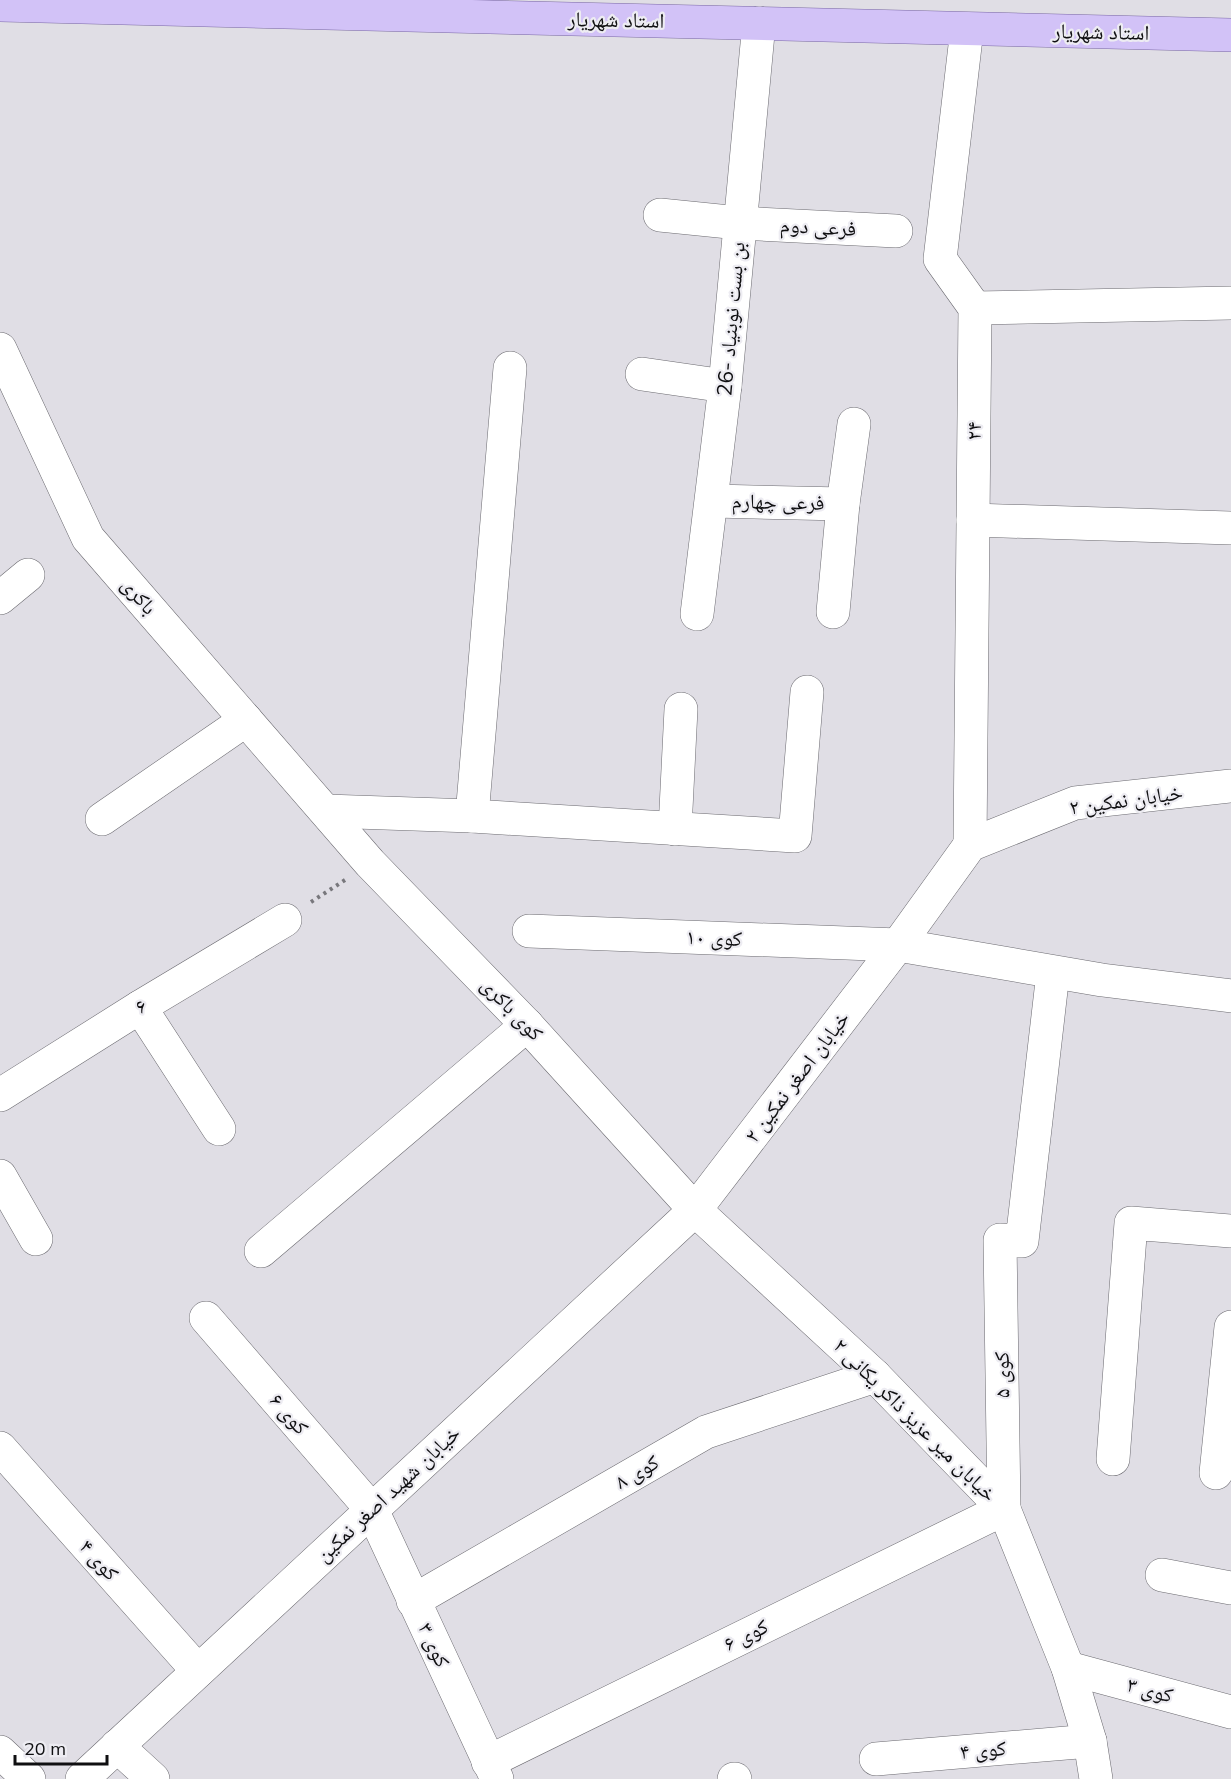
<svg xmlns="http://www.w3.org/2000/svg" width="1231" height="1779" viewBox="0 0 1231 1779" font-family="Mulish,'Noto Naskh Arabic',sans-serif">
<rect width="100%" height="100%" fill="#e0dee5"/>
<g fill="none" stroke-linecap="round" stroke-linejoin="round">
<defs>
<g id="minor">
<polyline points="967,29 940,259 975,308 970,845"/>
<polyline points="660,215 739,223 896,231"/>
<polyline points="975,308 1231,303"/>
<polyline points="0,349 88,538 370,863 527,1025 695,1210 875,1376 1004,1509 1068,1668 1090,1741 1096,1779"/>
<polyline points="642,374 725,386"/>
<polyline points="713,501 843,504"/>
<polyline points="973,520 1231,528"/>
<polyline points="0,598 28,575"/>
<polyline points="833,612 843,504 854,424"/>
<polyline points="697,614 725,386 759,23"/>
<polyline points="326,811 472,816 795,836 807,692"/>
<polyline points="472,816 510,368"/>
<polyline points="102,819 246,720"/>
<polyline points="675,829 681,709"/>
<polyline points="529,931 898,945 1102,980 1231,996"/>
<polyline points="140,1007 219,1129"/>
<polyline points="0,1095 140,1007 285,920"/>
<polyline points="0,1176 36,1239"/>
<polyline points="261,1251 527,1025"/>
<polyline points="206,1318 372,1510 497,1779"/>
<polyline points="0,1448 198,1671"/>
<polyline points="1113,1459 1131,1223 1231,1231"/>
<polyline points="1216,1473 1231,1327"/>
<polyline points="1162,1575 1231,1588"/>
<polyline points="413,1601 706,1432 875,1376"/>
<polyline points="1068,1668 1231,1712"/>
<polyline points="117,1746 153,1779"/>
<polyline points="0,1752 29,1779"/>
<polyline points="876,1759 1090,1741"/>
<polyline points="488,1762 1004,1509 1000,1240 1022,1241 1053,973"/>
<polyline points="82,1779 695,1210 898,945 970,845 1075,803 1231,786"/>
<polyline points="734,1779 735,1779"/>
</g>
<polyline id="major" points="0,5 1231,35"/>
</defs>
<!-- minor casing -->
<use href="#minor" stroke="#6b6a70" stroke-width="34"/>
<!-- major casing -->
<use href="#major" stroke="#7a69a3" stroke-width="34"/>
<!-- path -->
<polyline stroke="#78777c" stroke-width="4" stroke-dasharray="3 4.5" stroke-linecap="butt" points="311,902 345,880"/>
<!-- minor -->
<use href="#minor" stroke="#fff" stroke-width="33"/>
<!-- major -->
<use href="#major" stroke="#d2c2f7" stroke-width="33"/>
</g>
<g text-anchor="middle" stroke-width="4.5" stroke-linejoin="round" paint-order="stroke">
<!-- street labels -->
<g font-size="21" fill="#0f0f11" stroke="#edecf2">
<text transform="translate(616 20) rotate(1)" y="7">استاد شهریار</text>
<text transform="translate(1101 32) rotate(1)" y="7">استاد شهریار</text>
<text transform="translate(818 227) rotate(3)" y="7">فرعی دوم</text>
<text transform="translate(731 319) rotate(-85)" y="7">26- بن بست نوبنیاد</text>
<text transform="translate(974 431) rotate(-89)" y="7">۲۴</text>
<text transform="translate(778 502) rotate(1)" y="7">فرعی چهارم</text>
<text transform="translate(139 596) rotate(49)" y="7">باکری</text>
<text transform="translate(1126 800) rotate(-8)" y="7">خیابان نمکین ۲</text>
<text transform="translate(714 938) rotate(2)" y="7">کوی ۱۰</text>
<text transform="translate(141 1006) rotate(-32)" y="7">۶</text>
<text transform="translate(512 1009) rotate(46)" y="7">کوی باکری</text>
<text transform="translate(797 1077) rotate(-53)" y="7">خیابان اصغر نمکین ۲</text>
<text transform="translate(1002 1375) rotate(-91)" y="7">کوی ۵</text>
<text transform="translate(289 1414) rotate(49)" y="7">کوی ۶</text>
<text transform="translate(915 1420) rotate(45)" y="7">۲ خیابان میر عزیز ذاکر یکانی</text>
<text transform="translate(637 1472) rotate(-30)" y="7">کوی ۸</text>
<text transform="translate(388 1494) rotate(-43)" y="7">خیابان شهید اصغر نمکین</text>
<text transform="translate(99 1560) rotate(48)" y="7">کوی ۴</text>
<text transform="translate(746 1635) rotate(-26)" y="7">کوی ۶</text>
<text transform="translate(434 1645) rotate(65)" y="7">کوی ۳</text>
<text transform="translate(1150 1690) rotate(15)" y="7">کوی ۳</text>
<text transform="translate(983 1750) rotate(-5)" y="7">کوی ۴</text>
</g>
</g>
<!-- scale -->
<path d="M15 1755v9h92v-9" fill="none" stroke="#0f0f11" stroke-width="3"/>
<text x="24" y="1755" font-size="18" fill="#0f0f11" stroke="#edecf2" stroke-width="4.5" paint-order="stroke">20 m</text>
</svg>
